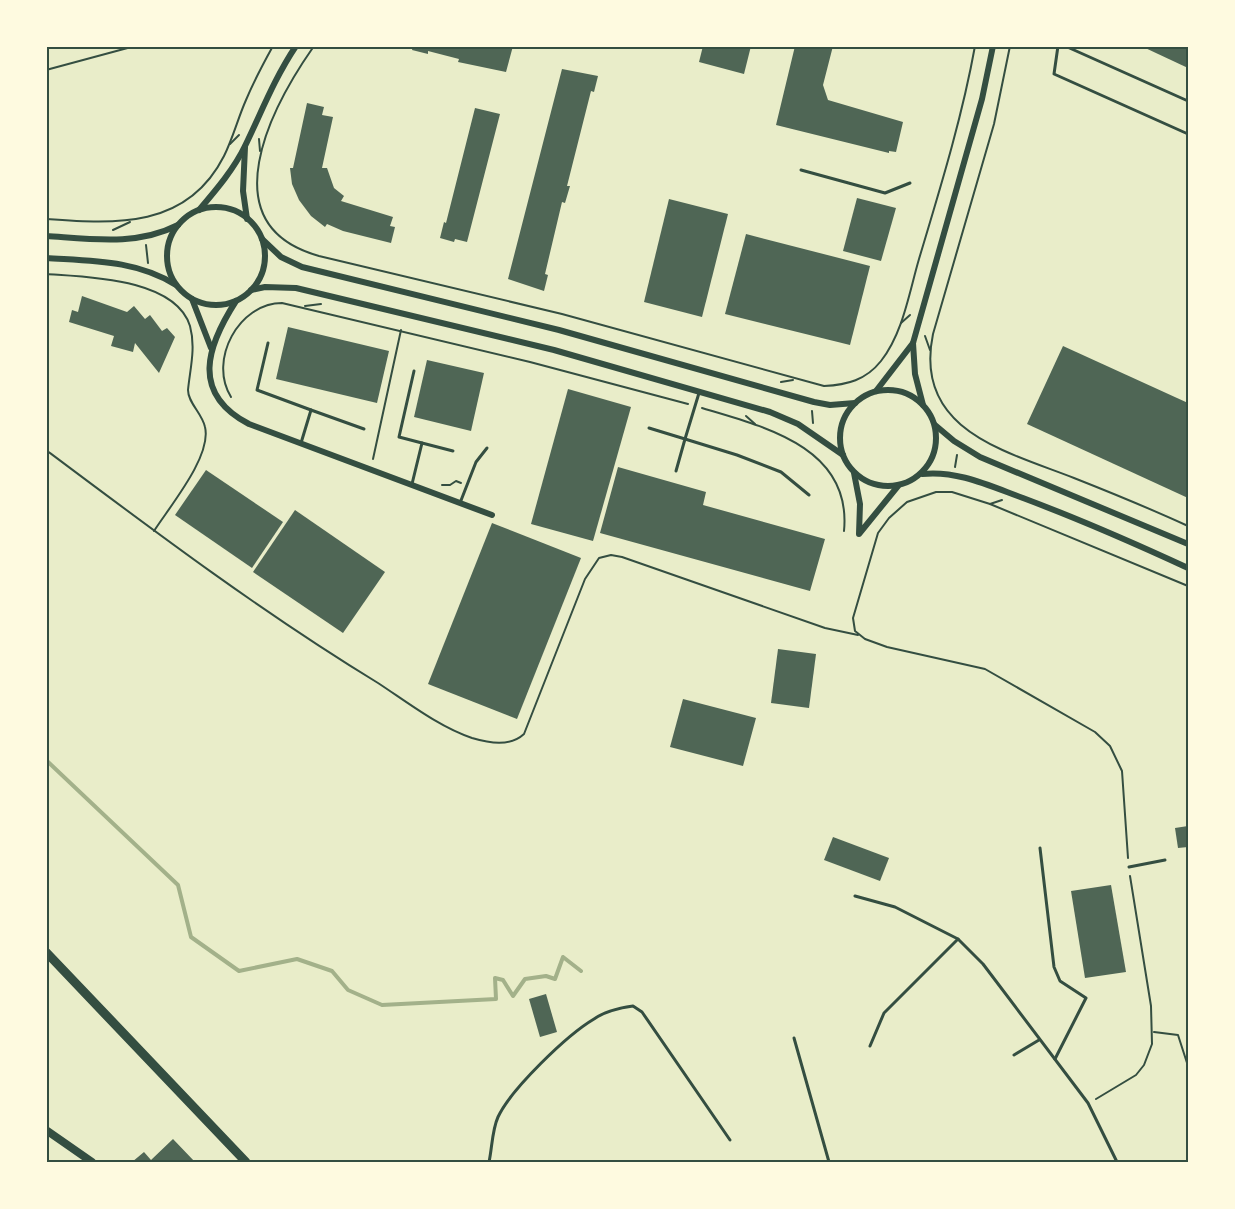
<svg xmlns="http://www.w3.org/2000/svg" width="1235" height="1209" viewBox="0 0 1235 1209" font-family="Mulish,sans-serif">
<rect width="100%" height="100%" fill="#e9edc9"/>
<g fill="none" stroke-linecap="round" stroke-linejoin="round">
<!-- stream -->
<polyline stroke="#a3b18a" stroke-width="4" points="46,760 178,885 191,937 239,971 297,959 332,971 348,990 382,1005 496,999 495,978 503,980 513,996 525,979 546,976 555,979 563,957 581,971"/>
</g>
<!-- building -->
<g fill="#4f6655">
<polygon points="413,46 513,46 506,72 458,62 459,59 428,51 428,54 412,50"/>
<polygon points="703,46 751,46 744,74 699,62"/>
<polygon points="795,46 833,46 823,85 828,100 903,122 896,152 889,151 889,153 776,125"/>
<polygon points="1141,46 1188,46 1188,68"/>
<polygon points="562,69 598,76 594,92 591,91 567,186 570,186 565,203 562,202 545,274 548,275 544,291 508,279"/>
<polygon points="307,103 324,107 322,115 333,117 322,168 327,168 334,188 344,196 341,201 393,217 390,226 395,227 391,243 343,231 327,224 325,227 311,216 299,200 292,184 290,168 293,168"/>
<polygon points="475,108 500,114 467,242 455,239 454,242 440,238 444,222 446,223"/>
<polygon points="857,198 896,208 881,261 843,251"/>
<polygon points="669,199 728,214 702,317 644,302"/>
<polygon points="746,234 870,266 850,345 725,314"/>
<polygon points="82,296 127,312 134,306 145,319 150,315 162,331 167,328 175,337 159,373 135,343 133,352 111,346 114,336 69,322 72,310 78,312"/>
<polygon points="288,327 389,351 377,403 276,379"/>
<polygon points="1063,346 1188,403 1188,498 1027,424"/>
<polygon points="427,360 484,373 471,431 414,417"/>
<polygon points="568,389 631,407 593,541 531,524"/>
<polygon points="618,467 706,492 703,505 825,539 810,591 600,533"/>
<polygon points="206,470 283,522 252,568 175,515"/>
<polygon points="295,510 385,572 343,633 253,572"/>
<polygon points="492,523 581,558 517,719 428,684"/>
<polygon points="778,649 816,654 809,708 771,703"/>
<polygon points="683,699 756,718 743,766 670,747"/>
<polygon points="1188,826 1188,847 1178,848 1175,828"/>
<polygon points="833,837 889,858 880,881 824,860"/>
<polygon points="1111,885 1126,972 1085,978 1071,891"/>
<polygon points="546,994 557,1032 540,1037 529,999"/>
<polygon points="173,1139 195,1162 132,1162 144,1152 151,1160"/>
</g>
<g fill="none" stroke-linecap="round" stroke-linejoin="round">
<!-- path -->
<g stroke="#344e41" stroke-width="2">
<path d="M 314,46 C 272,106 208,225 319,256 L 562,314 L 824,386 C 847,385 866,380 881,361 C 903,333 909,293 919,259 C 940,189 962,118 975,46"/>
<path d="M 1010,46 L 994,124 L 933,334 C 913,430 1005,451 1074,478 C 1112,493 1151,509 1188,526"/>
<polyline points="46,70 135,46"/>
<polyline points="259,139 260,151"/>
<polyline points="230,144 239,135"/>
<path d="M 46,219 C 116,224 187,229 224,156 C 233,138 238,118 246,100 C 254,81 263,64 273,46"/>
<polyline points="113,230 130,222"/>
<polyline points="146,245 148,263"/>
<path d="M 46,274 C 86,277 175,278 190,326 C 196,348 190,369 188,390 C 188,403 202,413 205,427 C 212,456 170,506 154,531"/>
<polyline points="305,306 321,304"/>
<polyline points="901,323 910,315"/>
<polyline points="925,336 930,350"/>
<polyline points="781,382 793,380"/>
<path d="M 231,397 C 208,360 239,303 282,303 L 530,362 L 688,404"/>
<path d="M 702,408 C 766,427 852,448 844,531"/>
<polyline points="812,411 813,423"/>
<polyline points="746,416 755,424"/>
<path d="M 46,450 C 154,531 263,613 378,683 C 407,702 439,727 472,738 C 489,743 510,747 524,734 L 585,579 L 599,558 L 611,555 L 622,557 L 825,628 L 858,635"/>
<polyline points="373,459 401,330"/>
<polyline points="955,467 957,455"/>
<polyline points="442,485 450,485 456,481 461,483"/>
<polyline points="990,504 1002,500"/>
<polyline points="1128,858 1122,771 1110,746 1095,732 985,669 887,647 865,639 855,631 853,618 878,533 889,518 907,502 936,492 952,492 990,504 1188,586"/>
<polyline points="1154,1032 1178,1035 1188,1066"/>
<polyline points="1096,1099 1136,1075 1144,1065 1152,1044 1151,1006 1130,876"/>
</g>
<!-- service -->
<g stroke="#344e41" stroke-width="3">
<polyline points="1058,46 1054,74 1188,134"/>
<polyline points="1065,46 1188,101"/>
<polyline points="801,170 885,193 910,183"/>
<polyline points="268,343 257,390 311,410"/>
<polyline points="699,393 685,439 737,455 781,472 809,495"/>
<polyline points="649,428 685,439 676,471"/>
<polyline points="301,443 311,410 364,429"/>
<polyline points="422,443 453,451"/>
<polyline points="412,484 422,443 399,437 414,371"/>
<polyline points="460,503 476,462 487,448"/>
<polyline points="1040,848 1054,967 1060,981 1086,998 1055,1059"/>
<polyline points="1129,867 1165,860"/>
<polyline points="855,896 895,907 958,939 983,964 1088,1103 1117,1162"/>
<polyline points="794,1038 829,1162"/>
<polyline points="870,1046 884,1013 958,939"/>
<polyline points="1014,1055 1039,1040"/>
<path d="M 489,1162 C 492,1149 492,1130 498,1117 C 511,1089 567,1035 594,1019 C 605,1011 619,1008 633,1006 L 642,1012 L 730,1140"/>
</g>
<!-- minor -->
<g stroke="#344e41" stroke-width="6">
<polyline points="245,147 243,191 247,219"/>
<circle cx="216" cy="256" r="49"/>
<path d="M 199,210 C 216,190 234,169 245,146 C 262,111 274,79 296,46"/>
<path d="M 46,236 C 92,239 137,246 178,225"/>
<polyline points="262,239 281,257 302,267 559,330 814,402 830,405 855,403"/>
<path d="M 46,258 C 92,261 136,260 176,285"/>
<polyline points="251,290 265,287 296,288 554,350 770,412 798,424 843,455"/>
<polyline points="192,299 211,348"/>
<path d="M 236,301 C 207,346 190,393 249,424 L 492,515"/>
<circle cx="888" cy="438" r="48"/>
<polyline points="876,391 913,343"/>
<polyline points="923,405 915,374 913,343 982,99 993,46"/>
<polyline points="935,425 954,441 980,457 1188,544"/>
<polyline points="854,473 860,504 859,534 898,486"/>
<path d="M 922,474 C 957,470 990,486 1023,498 C 1079,519 1134,543 1188,568"/>
</g>
<!-- tertiary -->
<polyline stroke="#344e41" stroke-width="8" points="46,1130 92,1162"/>
<!-- primary -->
<polyline stroke="#344e41" stroke-width="9" points="46,952 246,1162"/>
</g>
<!-- border -->
<rect width="1235" height="1209" fill="none" stroke="#fefae0" stroke-width="96"/>
<rect x="48" y="48" width="1139" height="1113" fill="none" stroke="#344e41" stroke-width="2"/>
</svg>
